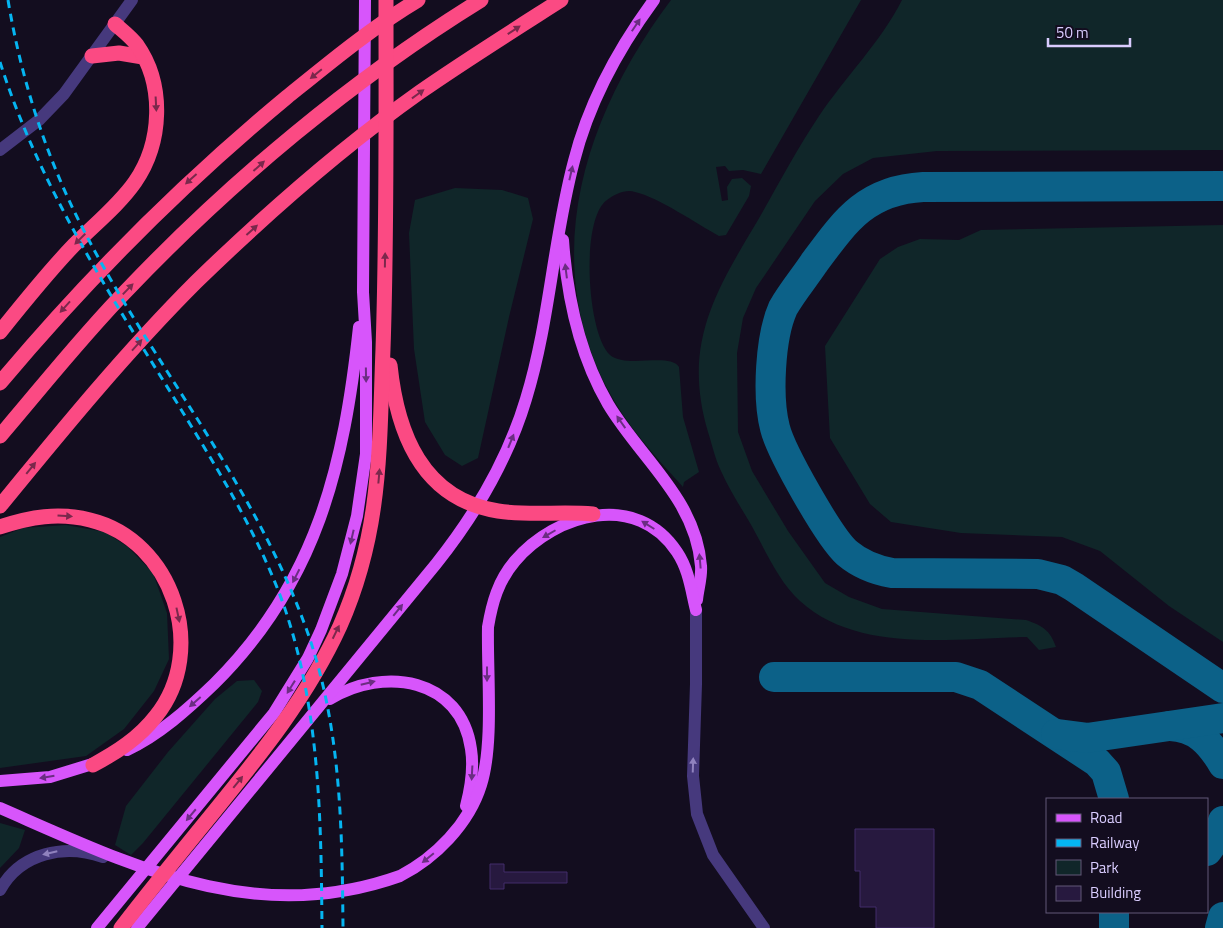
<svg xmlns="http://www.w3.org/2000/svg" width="1223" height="928" viewBox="0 0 1223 928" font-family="'Titillium Web',sans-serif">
<rect width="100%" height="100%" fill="#130d1f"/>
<!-- green -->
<g fill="#102629">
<path d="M 671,0 L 861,0 L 761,174 L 743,170 L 729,171 L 725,166 L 716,167 L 722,201 L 728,200 L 727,187 L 732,179 L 742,178 L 751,186 L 749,196 L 726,235 L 719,236 C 697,224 658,197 635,192 C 626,189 615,194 607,200 C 580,219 587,334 610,355 C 627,369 669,352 679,367 L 683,417 L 699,472 L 684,482 L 683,487 C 655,456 626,425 607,388 C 538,255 586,113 671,0 Z"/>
<path d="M 902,0 L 1223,0 L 1223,150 L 937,151 L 873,158 L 843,174 L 815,201 L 756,288 L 743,318 L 737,353 L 738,432 L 752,471 L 788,531 L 825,583 L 849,597 L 882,609 L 1026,620 C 1043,626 1050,630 1056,647 L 1039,650 L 1027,637 C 954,638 858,654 800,601 C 778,581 765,549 750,523 C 740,506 729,489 721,471 C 715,459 712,444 708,432 C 682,345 715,292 758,220 C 778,185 797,149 819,116 C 846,76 880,43 902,0 Z"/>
<polygon points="455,188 502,190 528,198 533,219 509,317 478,458 462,466 445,455 425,422 414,349 409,233 415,200"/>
<polygon points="1223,225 1223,642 1169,606 1100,551 1062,537 961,533 891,522 870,504 830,438 825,346 880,259 898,247 920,239 959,240 981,230"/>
<polygon points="66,525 105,532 128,547 153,573 167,613 169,659 154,691 124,729 86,756 0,768 0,537 23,528"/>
<polygon points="254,680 262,691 258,702 143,843 131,855 115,845 126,806 168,752 215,699 237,681"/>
<polygon points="0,823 25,830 19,848 0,868"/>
</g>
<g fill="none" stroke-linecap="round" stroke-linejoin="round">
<!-- taxiway -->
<g stroke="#0c6188" stroke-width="30">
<path d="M 1223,186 L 923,187 C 866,190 845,221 814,263 C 804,278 792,292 783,308 C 770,337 767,397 775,428 C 781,452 829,537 847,553 C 860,564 875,570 892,573 L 1038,574 L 1062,580 L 1074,587 L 1223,688"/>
<polyline points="774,677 956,677 980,685 1097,762 1106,772 1114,799"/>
<path d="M 1170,726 C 1196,727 1210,742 1223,764"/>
<polyline points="1056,734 1087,738 1223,718"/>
<polyline points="1207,851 1217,837 1223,821"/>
<polyline points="1114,928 1114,912"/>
<polyline points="1220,928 1223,917"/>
</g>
</g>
<!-- building -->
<g fill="#27193f" stroke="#422c6b">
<polygon points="855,829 934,829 934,928 876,928 876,907 860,907 860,871 855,871"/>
<polygon points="490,864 504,864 504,872 567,872 567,883 504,883 504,889 490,889"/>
</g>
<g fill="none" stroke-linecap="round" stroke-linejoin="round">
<!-- minor -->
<g stroke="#46397d" stroke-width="12">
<polyline points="0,150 39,120 64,94 132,0"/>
<polyline points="696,610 696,684 693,776 697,814 713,855 764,928"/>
<path d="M 0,890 C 21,852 65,844 103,857"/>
</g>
<!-- major -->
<g stroke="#d755fb" stroke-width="12">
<path d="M 563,240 C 567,297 579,354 608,404 C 640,458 696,499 701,566 C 702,577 698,589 697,600"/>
<path d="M 330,699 C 384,666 461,678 471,749 C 474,768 471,787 466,806"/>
<path d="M 127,750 C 159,735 188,709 214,684 C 317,582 344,466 359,327"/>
<polyline points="0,781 50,777 102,761"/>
<path d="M 0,808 C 131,865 254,928 400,876 C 435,858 469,824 481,785 C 494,744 487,673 488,627 C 492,603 498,581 515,561 C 556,513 637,491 677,552 C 689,570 691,590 696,610"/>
<polyline points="97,928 274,713 308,658 321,630 342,574 357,516 366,454 366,342 363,292 365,0"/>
<path d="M 137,928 L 436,564 C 475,515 508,459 526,399 C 550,321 553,239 574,161 C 589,102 618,49 654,0"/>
</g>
<!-- highway -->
<g stroke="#fb4a83" stroke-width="15">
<polyline points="92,56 119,53 143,57"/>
<path d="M 0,332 C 24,302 48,272 74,245 C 94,225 119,205 135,182 C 162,143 165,85 137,45 C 131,37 123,31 115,24"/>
<path d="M 390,365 C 397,433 422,499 498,511 C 529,516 562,511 593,514"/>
<path d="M 0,383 C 88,278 182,184 287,97 C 329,63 371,28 418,0"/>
<path d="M 0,436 C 42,387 82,336 127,290 C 231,181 353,79 481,0"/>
<path d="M 0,506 C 63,429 126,352 196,282 C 266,214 341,148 420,92 C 466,60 514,30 561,0"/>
<path d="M 0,527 C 30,517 58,512 90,520 C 173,540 209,650 156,716 C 139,738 117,752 93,765"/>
<path d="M 121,928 C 151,889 182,851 213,813 C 261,754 308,696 340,626 C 382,531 379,449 383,349 C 387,232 386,116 386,0"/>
</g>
<!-- rail -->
<g stroke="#05b5f1" stroke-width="3" stroke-dasharray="8 6" stroke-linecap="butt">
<path d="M 8,0 C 21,78 45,154 81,225 C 149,359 250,478 303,620 C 341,719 342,823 343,928"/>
<path d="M 0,62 C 38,182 105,287 171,393 C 213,462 257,530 284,606 C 320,711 321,818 322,928"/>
</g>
</g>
<!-- one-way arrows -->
<defs><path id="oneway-solid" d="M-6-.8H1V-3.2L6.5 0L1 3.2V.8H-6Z" transform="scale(1.25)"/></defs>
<g fill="#6b2d82">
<use href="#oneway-solid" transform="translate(636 25) rotate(-56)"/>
<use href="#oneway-solid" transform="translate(571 173) rotate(-77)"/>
<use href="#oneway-solid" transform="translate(566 271) rotate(-97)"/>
<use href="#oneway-solid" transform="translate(366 375) rotate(89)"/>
<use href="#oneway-solid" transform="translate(621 422) rotate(-125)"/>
<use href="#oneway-solid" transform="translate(511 441) rotate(-68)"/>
<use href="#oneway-solid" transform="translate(648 525) rotate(-148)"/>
<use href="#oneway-solid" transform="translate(549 534) rotate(150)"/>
<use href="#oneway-solid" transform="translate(352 537) rotate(103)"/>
<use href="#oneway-solid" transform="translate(700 561) rotate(-95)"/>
<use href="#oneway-solid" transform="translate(296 576) rotate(117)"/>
<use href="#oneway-solid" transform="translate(398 610) rotate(-51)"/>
<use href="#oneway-solid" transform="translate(487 674) rotate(90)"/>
<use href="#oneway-solid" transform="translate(368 683) rotate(-14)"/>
<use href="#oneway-solid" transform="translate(291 687) rotate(122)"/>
<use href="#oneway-solid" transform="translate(195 702) rotate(139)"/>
<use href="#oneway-solid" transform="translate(472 773) rotate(93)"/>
<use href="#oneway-solid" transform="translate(47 777) rotate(171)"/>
<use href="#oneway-solid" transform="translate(191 815) rotate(130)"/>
<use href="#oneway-solid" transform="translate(428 858) rotate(141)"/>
</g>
<g fill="#7b284c">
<use href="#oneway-solid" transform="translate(514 30) rotate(-33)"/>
<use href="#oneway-solid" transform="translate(316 74) rotate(141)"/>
<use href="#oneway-solid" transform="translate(418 94) rotate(-36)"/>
<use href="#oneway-solid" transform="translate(156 104) rotate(87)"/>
<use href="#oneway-solid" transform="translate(259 166) rotate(-42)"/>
<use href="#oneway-solid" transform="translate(191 179) rotate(138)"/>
<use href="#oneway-solid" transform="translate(252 230) rotate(-42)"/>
<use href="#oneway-solid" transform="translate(80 239) rotate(135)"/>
<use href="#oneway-solid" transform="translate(385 260) rotate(-89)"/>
<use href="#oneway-solid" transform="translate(128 289) rotate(-46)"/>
<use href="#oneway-solid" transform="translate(65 307) rotate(132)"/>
<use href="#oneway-solid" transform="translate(137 345) rotate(-48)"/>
<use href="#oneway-solid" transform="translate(31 468) rotate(-51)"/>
<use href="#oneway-solid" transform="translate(379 476) rotate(-85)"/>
<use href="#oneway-solid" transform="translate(65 516) rotate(4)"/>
<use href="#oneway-solid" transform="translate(178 615) rotate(78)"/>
<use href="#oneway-solid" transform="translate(336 632) rotate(-64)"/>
<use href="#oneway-solid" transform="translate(238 782) rotate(-51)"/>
</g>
<g fill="#9082be">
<use href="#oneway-solid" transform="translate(693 765) rotate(-88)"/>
<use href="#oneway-solid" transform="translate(50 853) rotate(167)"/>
</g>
<!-- legend -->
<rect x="1046" y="798" width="162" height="115" fill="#130d1f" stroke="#625978"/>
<rect x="1056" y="814" width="25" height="8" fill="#d755fb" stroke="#625978"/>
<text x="1090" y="823" font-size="15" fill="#d9ccfe">Road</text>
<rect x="1056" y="839" width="25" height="8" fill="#05b5f1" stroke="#625978"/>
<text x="1090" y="848" font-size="15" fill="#d9ccfe">Railway</text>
<rect x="1056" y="860" width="25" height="15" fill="#102629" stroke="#625978"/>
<text x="1090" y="873" font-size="15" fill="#d9ccfe">Park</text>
<rect x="1056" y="886" width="25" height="15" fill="#27193f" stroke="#625978"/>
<text x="1090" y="898" font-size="15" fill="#d9ccfe">Building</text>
<!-- scale -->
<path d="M1048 38v8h82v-8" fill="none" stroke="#d9ccfe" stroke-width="2.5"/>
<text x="1056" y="38" font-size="15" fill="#d9ccfe" stroke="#130d1f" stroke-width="4" paint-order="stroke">50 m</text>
</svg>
